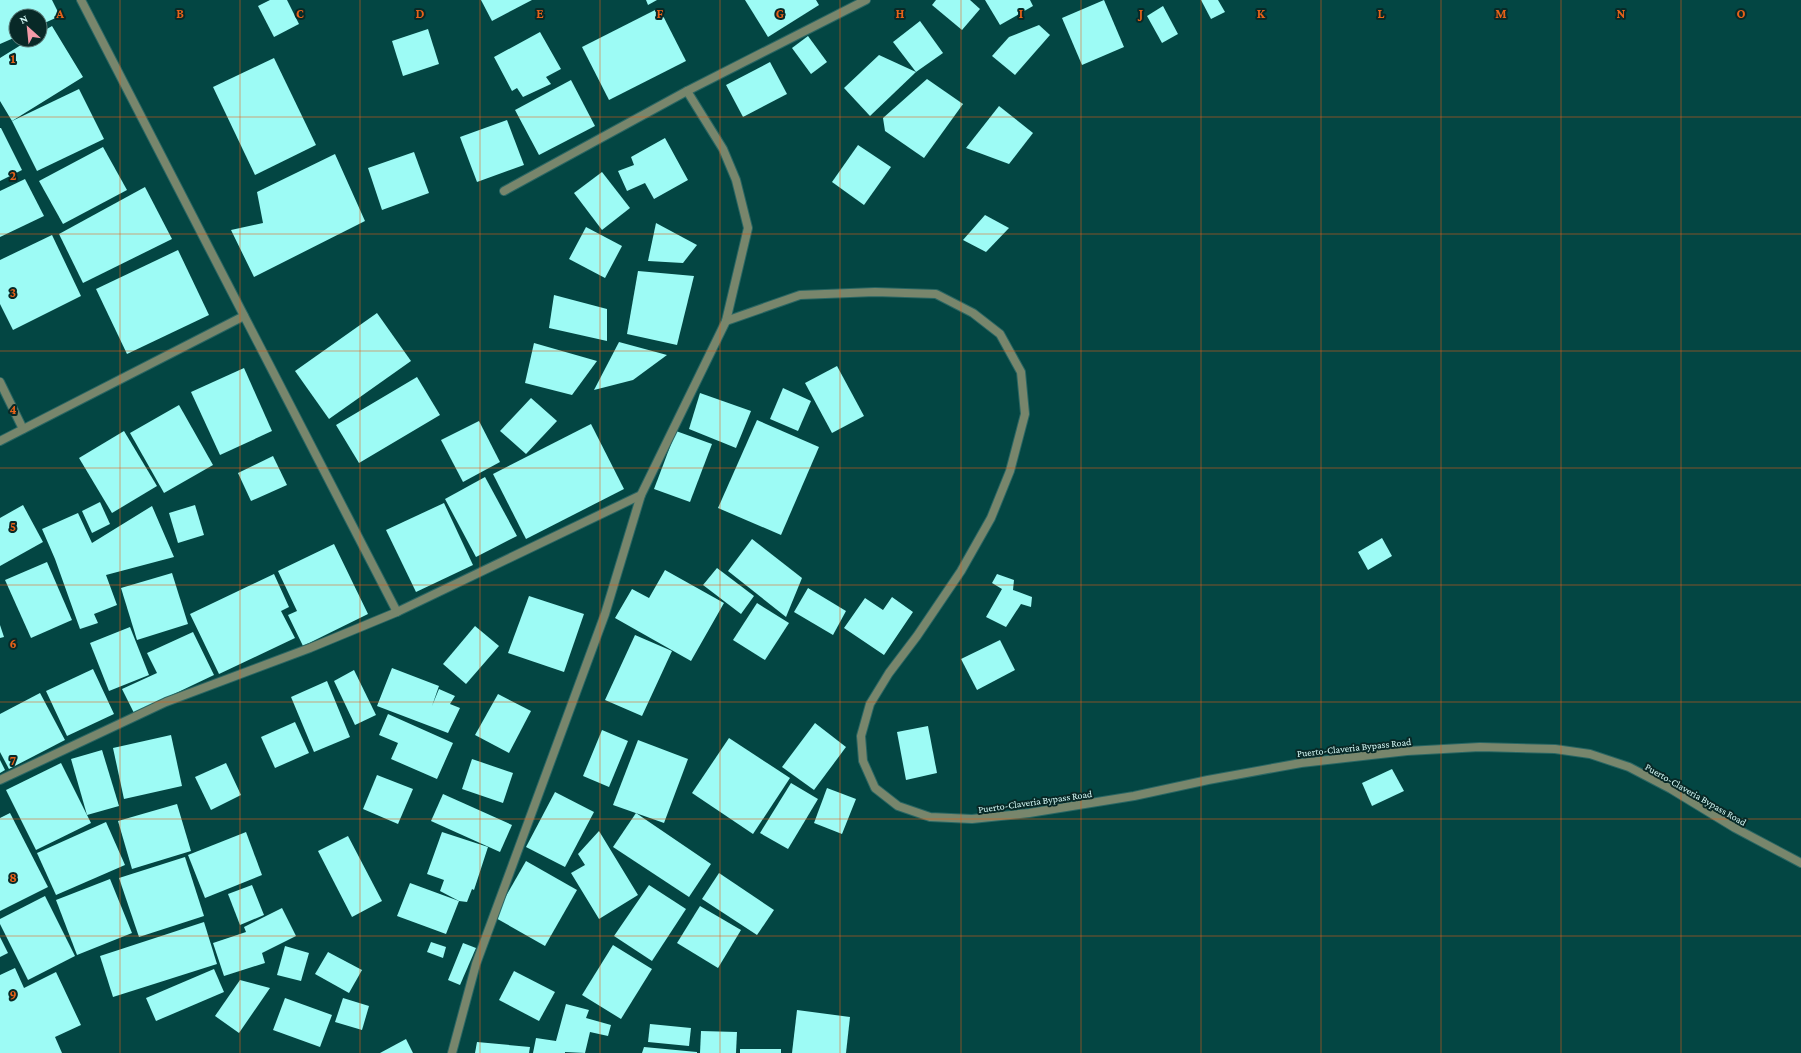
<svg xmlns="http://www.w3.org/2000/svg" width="1801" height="1053" viewBox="0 0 1801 1053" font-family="'Crimson Pro',serif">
<rect width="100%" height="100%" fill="#034643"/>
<!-- building -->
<g fill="#9dfbf5">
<polygon points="0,0 52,0 60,16 40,25 40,16 16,16 16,37 0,44"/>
<polygon points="270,0 287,0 299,24 274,37 258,6"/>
<polygon points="481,0 532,0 492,21"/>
<polygon points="646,0 657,0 648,5"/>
<polygon points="745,0 816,0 819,5 768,37"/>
<polygon points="936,0 970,0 980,9 962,30 932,5"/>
<polygon points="985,0 1030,0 1033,6 1000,25"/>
<polygon points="1104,0 1124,47 1082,65 1062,18"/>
<polygon points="1201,0 1218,0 1225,12 1211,19"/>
<polygon points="1163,6 1178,34 1162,43 1147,16"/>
<polygon points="659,8 686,61 609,100 582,47"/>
<polygon points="920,21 943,53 916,72 893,42"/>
<polygon points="1039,25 1050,35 1015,75 992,56 1009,37"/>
<polygon points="52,26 83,77 12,121 0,101 0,58 29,40 40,40 40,33"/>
<polygon points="428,29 439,64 403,76 392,41"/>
<polygon points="540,32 561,69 546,77 551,84 523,97 517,88 512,91 494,57"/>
<polygon points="808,36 827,62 811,74 792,48"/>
<polygon points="879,55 916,72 870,116 844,88"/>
<polygon points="274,58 316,145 255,175 213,87"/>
<polygon points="770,62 787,94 743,117 726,85"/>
<polygon points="927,79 963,104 924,158 885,131 883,118"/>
<polygon points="571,80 595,126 539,155 515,110"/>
<polygon points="79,89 104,139 37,171 12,121"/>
<polygon points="999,106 1033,133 1009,164 966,148"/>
<polygon points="507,120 524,165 477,182 460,137"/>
<polygon points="0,128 1,128 22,170 0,181"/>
<polygon points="665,138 688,180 654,199 645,183 627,191 618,171 634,165 631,157"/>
<polygon points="858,145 891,167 864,205 832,182"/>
<polygon points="103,147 127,190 63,224 39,181"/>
<polygon points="414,152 429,193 382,210 368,168"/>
<polygon points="335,154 365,221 254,277 231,230 263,223 257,192"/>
<polygon points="602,172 630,208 602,230 574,193"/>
<polygon points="25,179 44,216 0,237 0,191"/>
<polygon points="145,187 172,239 83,283 59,234"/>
<polygon points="985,215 1009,228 986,252 963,240"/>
<polygon points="656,223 697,245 683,263 648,261"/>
<polygon points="586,227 622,246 605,278 569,259"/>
<polygon points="52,235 81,296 13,330 0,304 0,260"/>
<polygon points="178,250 209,315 127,354 96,289"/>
<polygon points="638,271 694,276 677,345 627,334"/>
<polygon points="554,295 607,309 607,341 549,328"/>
<polygon points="377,313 411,361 329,419 295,371"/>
<polygon points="619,342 667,355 633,380 594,390"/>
<polygon points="534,343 597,361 572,395 525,383"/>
<polygon points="837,366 864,416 832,433 805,383"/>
<polygon points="244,368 272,431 220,455 191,392"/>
<polygon points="417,377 440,415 359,463 336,425"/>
<polygon points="783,388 811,401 798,431 770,419"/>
<polygon points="700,393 751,411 736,448 689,429"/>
<polygon points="531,398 557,421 526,454 500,431"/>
<polygon points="179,405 213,465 164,493 130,433"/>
<polygon points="757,420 819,447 781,535 718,508"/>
<polygon points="479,421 500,462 463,482 441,440"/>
<polygon points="591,424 624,489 526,539 493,474"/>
<polygon points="124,431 157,486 112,513 79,458"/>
<polygon points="676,431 712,444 690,502 654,489"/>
<polygon points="273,456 287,485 251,501 238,473"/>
<polygon points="485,477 517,536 476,557 445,499"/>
<polygon points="100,502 110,524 92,533 82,511"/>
<polygon points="444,503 473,565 416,592 386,530"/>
<polygon points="23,505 43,542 0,566 0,518"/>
<polygon points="195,505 204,535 178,543 169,513"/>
<polygon points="152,506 174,557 106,575 117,605 94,614 98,623 80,629 55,559 42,529 78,513 92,543"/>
<polygon points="1382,538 1392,556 1368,570 1358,552"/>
<polygon points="752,539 802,578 786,617 728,571"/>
<polygon points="334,544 368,614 303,646 288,615 297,611 278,571"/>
<polygon points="47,562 72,620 31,638 5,580"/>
<polygon points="717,568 754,596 741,614 703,585"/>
<polygon points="665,570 724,603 691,661 615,618 632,589 649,598"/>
<polygon points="172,573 188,624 137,640 121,588"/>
<polygon points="274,574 289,607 281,611 295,638 219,674 190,614"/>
<polygon points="997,574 1014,580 1013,590 1032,597 1031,607 1021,604 1006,627 986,617 1002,589 992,583"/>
<polygon points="808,588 846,611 833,635 794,612"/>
<polygon points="529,596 584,614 564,672 508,653"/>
<polygon points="892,597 913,612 884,655 844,628 865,598 883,610"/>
<polygon points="757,603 789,623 765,660 733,640"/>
<polygon points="0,625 4,637 0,638"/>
<polygon points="475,626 499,646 466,684 443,664"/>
<polygon points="130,627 149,675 109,691 90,643"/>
<polygon points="193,632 214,675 134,713 122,689 157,673 147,653"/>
<polygon points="635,635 672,651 642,716 605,700"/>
<polygon points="1000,640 1015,670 977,690 961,659"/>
<polygon points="392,668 439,686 432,706 439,689 455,696 450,704 460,708 448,733 377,706"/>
<polygon points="93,669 114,714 67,736 46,691"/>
<polygon points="354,670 376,715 355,725 334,681"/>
<polygon points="327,681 350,737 314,752 291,697"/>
<polygon points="40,693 65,740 9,769 0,752 0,714"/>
<polygon points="498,694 531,711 509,753 475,735"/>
<polygon points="388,714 453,743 437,779 391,759 398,743 379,735"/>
<polygon points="295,722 309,753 275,768 261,737"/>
<polygon points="815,723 846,747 814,790 782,767"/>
<polygon points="928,726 937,773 906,780 897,732"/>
<polygon points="602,730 628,741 609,787 583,776"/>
<polygon points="171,735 182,786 124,799 113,748"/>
<polygon points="729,738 790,778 753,834 692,793"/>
<polygon points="638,740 688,759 664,823 613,805"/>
<polygon points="102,750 119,806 87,815 71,759"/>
<polygon points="472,759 513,773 503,803 462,789"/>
<polygon points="0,760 5,770 0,773"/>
<polygon points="61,763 91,823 36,850 6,790"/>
<polygon points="226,763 241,795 211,810 195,777"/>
<polygon points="1392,769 1404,791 1372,806 1362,783"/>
<polygon points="377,775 413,789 398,824 363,809"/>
<polygon points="791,783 818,799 788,849 760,833"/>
<polygon points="827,788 856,799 842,834 814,823"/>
<polygon points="555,792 594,812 565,867 526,847"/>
<polygon points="443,794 512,825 500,852 431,821"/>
<polygon points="177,804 191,851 132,869 118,821"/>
<polygon points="10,813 48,887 0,911 0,818"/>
<polygon points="636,813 711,864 689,897 613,847"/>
<polygon points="106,822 125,865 56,895 37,853"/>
<polygon points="599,831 638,895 599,919 571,873 585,865 578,854"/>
<polygon points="246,832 262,875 205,898 188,855"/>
<polygon points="442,832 488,847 474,890 472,889 467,902 459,901 440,891 444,880 427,874"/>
<polygon points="348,836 382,901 352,917 318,851"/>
<polygon points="185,857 204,916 139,937 119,878"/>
<polygon points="526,861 577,890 545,946 494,917"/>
<polygon points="719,873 774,910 757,935 702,899"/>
<polygon points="110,879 132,933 77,955 56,900"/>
<polygon points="410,883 459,901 446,934 397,916"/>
<polygon points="252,885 264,915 240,925 228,894"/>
<polygon points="649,885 686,909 652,961 614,936"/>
<polygon points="45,896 75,956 28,980 0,924 0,919"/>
<polygon points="700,906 741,930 718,968 677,943"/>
<polygon points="282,908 296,936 262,953 265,963 224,976 213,943 246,932 244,927"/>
<polygon points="204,922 217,964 113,997 100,956"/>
<polygon points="0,937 8,953 0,957"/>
<polygon points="431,942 446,947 443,958 427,952"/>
<polygon points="463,943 476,948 460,985 448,980"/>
<polygon points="613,945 652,969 621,1019 582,995"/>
<polygon points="285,946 309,953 301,981 277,975"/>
<polygon points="328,952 362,970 349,993 315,974"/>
<polygon points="15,968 24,988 56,972 81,1025 55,1037 62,1053 0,1053 0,975"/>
<polygon points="214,969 224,992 156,1021 146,998"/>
<polygon points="514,971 555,992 539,1021 499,1000"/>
<polygon points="240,980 270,988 239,1033 215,1016"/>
<polygon points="285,998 332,1015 320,1047 273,1030"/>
<polygon points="343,998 369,1006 362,1030 335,1022"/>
<polygon points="566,1004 589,1010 586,1018 611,1025 608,1036 590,1032 585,1053 565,1052 565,1053 533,1053 536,1038 556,1041"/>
<polygon points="797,1010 850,1017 846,1053 792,1053"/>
<polygon points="650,1024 691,1028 689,1046 648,1042"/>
<polygon points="701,1031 737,1032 736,1053 700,1053"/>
<polygon points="406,1039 413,1053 380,1053"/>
<polygon points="477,1042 530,1047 529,1053 475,1053"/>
<polygon points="644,1047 697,1052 697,1053 642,1053"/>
<rect x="740" y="1049" width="41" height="4"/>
</g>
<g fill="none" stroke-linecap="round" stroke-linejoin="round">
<defs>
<g id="minor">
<polyline points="687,91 723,149 736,180 748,228 726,321"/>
<polyline points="504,191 687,91 866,0"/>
<polyline points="0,382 23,429"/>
<polyline points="0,441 244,316"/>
<polyline points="0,780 166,702 310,648 397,612"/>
<polyline points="452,1053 476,964 605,614 641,495"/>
</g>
<polyline id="tertiary" points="81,0 397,612 641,495 726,321 800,295 875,292 936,294 973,313 1000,334 1021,372 1025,414 1010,471 991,518 961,571 917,636 889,673 870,704 861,736 863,761 875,788 898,806 930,817 972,819 1029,813 1134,796 1208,780 1301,763 1407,751 1480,747 1555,749 1590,754 1629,767 1671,789 1735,828 1801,863"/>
</defs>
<!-- minor casing -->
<use href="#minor" stroke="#296663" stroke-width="10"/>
<!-- tertiary casing -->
<use href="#tertiary" stroke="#296663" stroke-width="10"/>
<!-- minor -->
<use href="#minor" stroke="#78866c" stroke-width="8"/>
<!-- tertiary -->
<use href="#tertiary" stroke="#78866c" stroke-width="8"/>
</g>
<!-- grid -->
<path fill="none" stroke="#e76118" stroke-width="1" stroke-opacity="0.55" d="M 120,0 L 120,1053M 240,0 L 240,1053M 360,0 L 360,1053M 480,0 L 480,1053M 600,0 L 600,1053M 720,0 L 720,1053M 840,0 L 840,1053M 961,0 L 961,1053M 1081,0 L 1081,1053M 1201,0 L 1201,1053M 1321,0 L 1321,1053M 1441,0 L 1441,1053M 1561,0 L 1561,1053M 1681,0 L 1681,1053M 0,117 L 1801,117M 0,234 L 1801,234M 0,351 L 1801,351M 0,468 L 1801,468M 0,585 L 1801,585M 0,702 L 1801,702M 0,819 L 1801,819M 0,936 L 1801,936"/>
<g text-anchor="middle" stroke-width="4" stroke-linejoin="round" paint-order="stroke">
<!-- street labels -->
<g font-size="10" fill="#d4f8f5" stroke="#082927">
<text transform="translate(1354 747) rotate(-6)" y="4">Puerto-Claveria Bypass Road</text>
<text transform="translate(1696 794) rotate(30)" y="4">Puerto-Claveria Bypass Road</text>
<text transform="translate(1035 801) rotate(-8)" y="4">Puerto-Claveria Bypass Road</text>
</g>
</g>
<g font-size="13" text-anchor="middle" font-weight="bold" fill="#e76118" stroke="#082927" stroke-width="4" stroke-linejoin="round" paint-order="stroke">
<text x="60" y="18">A</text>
<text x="180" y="18">B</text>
<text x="300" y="18">C</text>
<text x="420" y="18">D</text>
<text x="540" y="18">E</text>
<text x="660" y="18">F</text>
<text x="780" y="18">G</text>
<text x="900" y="18">H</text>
<text x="1021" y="18">I</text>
<text x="1141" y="18">J</text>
<text x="1261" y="18">K</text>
<text x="1381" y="18">L</text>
<text x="1501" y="18">M</text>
<text x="1621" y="18">N</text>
<text x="1741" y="18">O</text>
<text x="13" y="63">1</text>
<text x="13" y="180">2</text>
<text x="13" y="297">3</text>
<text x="13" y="414">4</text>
<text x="13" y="531">5</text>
<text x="13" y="648">6</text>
<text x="13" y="765">7</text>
<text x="13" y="882">8</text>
<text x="13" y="999">9</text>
</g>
<!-- north arrow -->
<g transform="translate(28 28) rotate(333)"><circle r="19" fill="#082927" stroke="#5a7c79"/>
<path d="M0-3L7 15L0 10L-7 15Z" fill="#f39aa7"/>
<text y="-6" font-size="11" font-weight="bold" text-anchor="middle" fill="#d4f8f5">N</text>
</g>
</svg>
